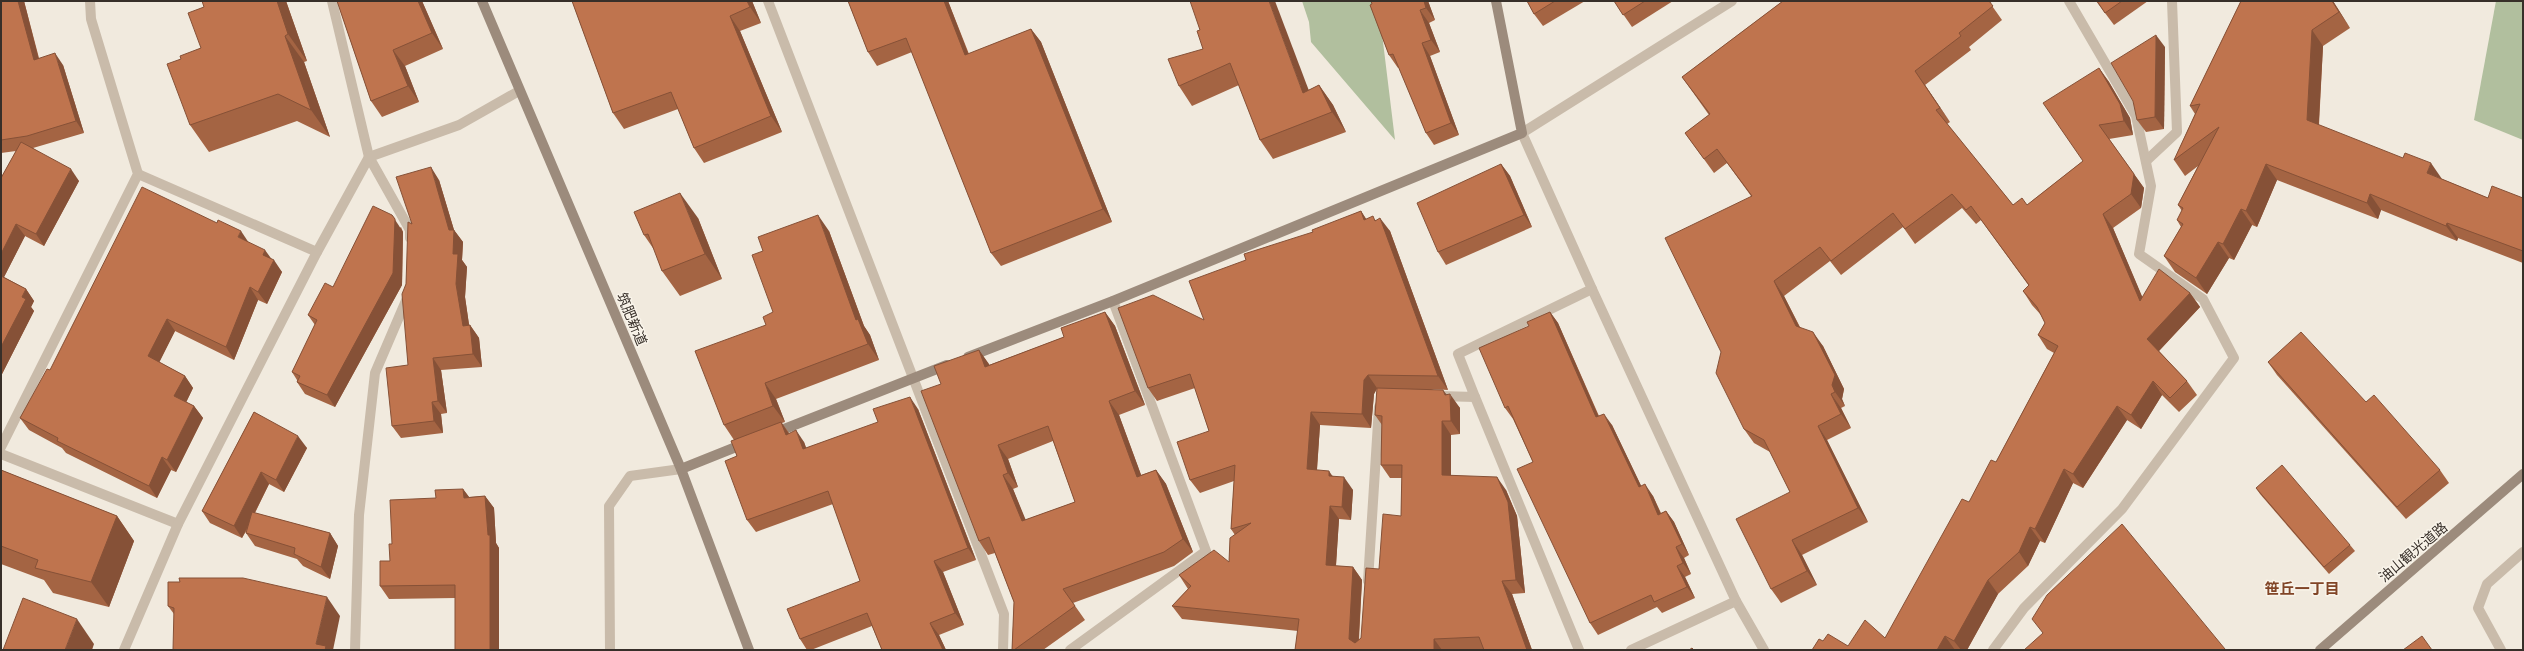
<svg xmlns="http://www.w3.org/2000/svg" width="2524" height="651" viewBox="0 0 2524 651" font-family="Jost,'Noto Sans JP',sans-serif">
<rect width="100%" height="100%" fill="#f1eade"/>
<!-- green -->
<g fill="#b1bf9e">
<polygon points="1302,1 1378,1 1395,140 1311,42 1309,22"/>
<polygon points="2496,1 2523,1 2523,140 2474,120"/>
</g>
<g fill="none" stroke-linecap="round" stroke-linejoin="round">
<!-- lane -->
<polyline stroke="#c9bbaa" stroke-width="10" points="2501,650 2478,608 2487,584 2523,552"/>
<!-- street -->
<g stroke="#c9bbaa" stroke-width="10">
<polyline points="332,1 369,157 410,230 410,238"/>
<polyline points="768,1 1004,614 1003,650"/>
<polyline points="2146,161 2177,132 2172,1"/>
<polyline points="138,174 317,252"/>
<polyline points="1592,289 1736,601 1764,650"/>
<polyline points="1439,396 1475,397 1458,354 1592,289 1522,133 1732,1"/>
<polyline points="1475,397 1579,650"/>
<polyline points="1,447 138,174 91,19 90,1"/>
<polyline points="1,454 178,524"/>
<polyline points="1368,581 1379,407"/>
<polyline points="124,650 178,524 317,252 369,157 459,125 519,91"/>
<polyline points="355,650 359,515 375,373 408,296"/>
<polyline points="610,650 609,506 630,476 681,469"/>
<polyline points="1070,650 1206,551 1113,301"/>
<polyline points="1631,650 1736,601"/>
<polyline points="1993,650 2024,608 2122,509 2234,358 2203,299 2139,254 2151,186 2136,116 2069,1"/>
</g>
<!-- secondary -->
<g stroke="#9c8b7c" stroke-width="10">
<polyline points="482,1 681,469 749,650"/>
<polyline points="968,357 1113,301 1522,133 1496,1"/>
<polyline points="774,433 947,365"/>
<polyline points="681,469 746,443"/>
<polyline points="2320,650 2523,474"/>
</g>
</g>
<!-- wall -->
<g fill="#a46443" fill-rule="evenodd">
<polygon points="1,1 24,1 39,58 63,65 84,133 33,148 79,181 44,246 25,236 4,277 26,289 34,301 31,307 34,311 1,376 1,178 16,151 1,153"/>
<polygon points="286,1 307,61 304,62 330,137 297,121 209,152 190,125 181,59 201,48 204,7"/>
<polygon points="337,1 422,1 443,49 405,66 419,102 382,117 371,101"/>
<polygon points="572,1 752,1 761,23 740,31 782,132 704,163 694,148 678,109 624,129 613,113"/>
<polygon points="848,1 948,1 969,54 1031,29 1041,42 1112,222 1001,266 991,253 912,52 877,66 868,52"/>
<polygon points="1428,1 1435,20 1429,23 1440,52 1430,56 1459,135 1434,145 1426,133 1399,67 1398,68 1389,55 1370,5"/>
<polygon points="1527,1 1585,1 1543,26 1534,14"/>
<polygon points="1614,1 1673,1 1632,27"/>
<polygon points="1783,1 1993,1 1990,3 2002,20 1969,47 1971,50 1925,85 1950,122 1947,124 2013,205 2027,205 2083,161 2099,68 2109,82 2130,118 2133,135 2109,139 2144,188 2141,208 2113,228 2142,297 2190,293 2200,307 2159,351 2187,381 2197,395 2179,412 2162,395 2141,429 2127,420 2083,488 2073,483 2045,543 2040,541 2028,566 1998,594 1967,650 1812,650 1823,641 1848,646 1885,638 1969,502 1996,462 2054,353 2047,349 2038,335 2045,323 2041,315 2032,305 2023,291 2029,286 1981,220 1976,224 1962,208 1915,244 1903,227 1841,275 1830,261 1784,296 1800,327 1823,346 1844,389 1842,399 1845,406 1841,408 1851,428 1827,440 1868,522 1802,555 1817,585 1781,603 1771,589 1790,492 1770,452 1754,443 1744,429 1721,352 1751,196 1727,163 1714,173 1685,133 1709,115 1682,77"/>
<polygon points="2096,1 2148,1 2114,25"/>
<polygon points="2241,1 2333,1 2350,28 2323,46 2319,125 2442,179 2488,198 2523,198 2523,263 2458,238 2457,241 2381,210 2378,219 2277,180 2257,227 2252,225 2234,260 2229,258 2207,294 2175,272 2164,256 2181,227 2177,220 2182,211 2178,205 2198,166 2185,176 2174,160 2195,114 2190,106"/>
<polygon points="2165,47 2164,129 2146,132 2137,120"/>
<polygon points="1203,49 1309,90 1319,85 1333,105 1346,132 1273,159 1260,140 1239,85 1192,106 1179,86"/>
<polygon points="1501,164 1510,176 1532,227 1446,265 1438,252"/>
<polygon points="439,180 454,230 463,242 462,260 467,267 465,297 469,325 470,325 479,338 482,367 441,370 447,413 441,414 443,433 401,438 392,426 408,365 406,284 412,224"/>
<path d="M 1361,211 L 1366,219 L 1376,220 L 1390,231 L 1448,390 L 1431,389 L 1447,395 L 1460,408 L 1460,434 L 1451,435 L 1451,475 L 1506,490 L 1517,516 L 1525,593 L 1512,594 L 1532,650 L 1295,650 L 1298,631 L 1182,619 L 1172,606 L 1188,589 L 1179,575 L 1229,562 L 1235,535 L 1231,529 L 1234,481 L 1200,493 L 1190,480 L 1209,431 L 1195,388 L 1157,401 L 1148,388 L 1204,320 L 1313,232 ZM 1377,389 L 1375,415 L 1382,425 L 1381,465 L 1390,478 L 1402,478 L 1401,516 L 1379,569 L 1361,638 L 1359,640 L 1362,580 L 1353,567 L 1336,566 L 1339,519 L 1351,520 L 1353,490 L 1333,476 L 1317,470 L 1320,425 L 1371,428 L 1374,394 Z"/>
<polygon points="698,218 722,279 680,296 662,271 655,251 644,235"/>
<polygon points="401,227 403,232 402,285 335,407 305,394 297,382 297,380 292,372 315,325 308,315 333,287"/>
<polygon points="829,231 864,326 870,335 879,360 776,399 785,422 782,423 789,433 804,442 806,448 918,409 976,560 943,572 964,625 939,635 946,650 882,650 872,626 811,650 807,650 800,639 860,581 833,504 756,532 747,520 734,440 724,425 766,325 773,312"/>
<polygon points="248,242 271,259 282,272 267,304 258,300 234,360 175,331 159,362 185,376 193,388 186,402 194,406 203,418 176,472 171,470 157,498 66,453 62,448 29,430 20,418 50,370"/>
<path d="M 1105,312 L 1115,326 L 1145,405 L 1119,415 L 1141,475 L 1156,470 L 1166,484 L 1193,552 L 1174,566 L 1073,603 L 1085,620 L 1043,650 L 1012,650 L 1014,602 L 995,553 L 988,555 L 979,541 L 941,384 L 979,350 L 989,365 L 1064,337 ZM 1053,441 L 1075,502 L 1025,520 L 1013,489 L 1018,487 L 1008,459 Z"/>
<polygon points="1550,312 1558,323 1599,416 1612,425 1641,486 1653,496 1661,513 1666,511 1674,522 1689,555 1684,558 1691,574 1685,577 1695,598 1662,613 1657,607 1598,635 1590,623 1533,462 1513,419 1505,408 1529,326"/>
<polygon points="2268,362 2366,402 2440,470 2449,483 2406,519 2277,375"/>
<polygon points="254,412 307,448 284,492 269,484 255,513 330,533 338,546 330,579 303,566 297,559 255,546 246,533 248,528 242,538 210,523 202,511"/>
<polygon points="1,470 117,516 134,541 109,607 53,593 44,580 1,564"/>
<polygon points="2256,488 2350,545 2355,551 2329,574 2260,494"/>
<polygon points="463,489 469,497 485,496 494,508 496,543 499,548 499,650 455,650 455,598 389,599 380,586 390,561 392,544 436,498"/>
<polygon points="168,606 340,616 174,614"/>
</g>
<!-- shaded-wall -->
<g fill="#865137">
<polygon points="18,1 24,1 42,72 34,60"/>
<polygon points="277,1 286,1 307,61 288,34"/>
<polygon points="418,1 422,1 443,49 432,33"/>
<polygon points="747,1 752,1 761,23 750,7"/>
<polygon points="944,1 948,1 974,69 965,55"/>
<polygon points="1269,1 1275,1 1317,112 1303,93"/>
<polygon points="1424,1 1428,1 1435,20 1426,8"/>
<polygon points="2332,1 2333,1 2350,28 2339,12"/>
<polygon points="1420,10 1429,23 1440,52 1431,40"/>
<polygon points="730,16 740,31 782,132 771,116"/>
<polygon points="1031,29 1041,42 1112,222 1103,209"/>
<polygon points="2312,30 2323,46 2318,136 2307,120"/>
<polygon points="2156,35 2165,47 2164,129 2155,117"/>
<polygon points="285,36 304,62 330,137 311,110"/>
<polygon points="1422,43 1430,56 1459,135 1451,123"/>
<polygon points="393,50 405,66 419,102 408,86"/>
<polygon points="55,53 63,65 84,133 76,121"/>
<polygon points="2099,68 2109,82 2130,118 2133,135 2124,121"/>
<polygon points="1915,71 1925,85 1950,122 1940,108"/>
<polygon points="1319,85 1333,105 1346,132 1332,112"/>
<polygon points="2431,163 2442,179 2427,173"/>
<polygon points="1501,164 1510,176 1532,227 1524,215"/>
<polygon points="2266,164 2277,180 2257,227 2246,211"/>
<polygon points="431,167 439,180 454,230 463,242 462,260 467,267 465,297 471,338 463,326 456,284 453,254 449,230"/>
<polygon points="71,169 79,181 44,246 36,234"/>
<polygon points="2134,174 2144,188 2141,208 2131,194"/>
<polygon points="680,193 698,218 722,279 705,254"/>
<polygon points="2370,194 2381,210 2378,219 2367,203"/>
<polygon points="2241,209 2252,225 2234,260 2223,244"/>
<polygon points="1361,211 1370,225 1364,220"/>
<polygon points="2103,214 2113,228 2150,315 2140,301"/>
<polygon points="392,215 403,232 402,285 335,407 327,395"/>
<polygon points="818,215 829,231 864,326 870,335 879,360 868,344 856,320"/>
<polygon points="1380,218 1390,231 1448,390 1438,376"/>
<polygon points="2447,223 2458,238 2457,241 2446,226"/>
<polygon points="16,224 25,236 1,283 1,254"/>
<polygon points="241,231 249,243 238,237"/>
<polygon points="2218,242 2229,258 2207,294 2196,278"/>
<polygon points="265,250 273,261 274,260 282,272 267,304 258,292 263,255"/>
<polygon points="1774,281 1784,296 1806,340 1796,326"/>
<polygon points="250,287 258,300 234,360 226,347"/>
<polygon points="26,289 34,301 31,307 34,311 1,376 1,347"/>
<polygon points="2190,293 2200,307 2157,353 2147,339"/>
<polygon points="1105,312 1115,326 1145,405 1135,391"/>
<polygon points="1550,312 1558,323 1604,429 1596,417"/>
<polygon points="167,319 175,331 156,369 148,356"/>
<polygon points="470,325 479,338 482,367 473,354"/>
<polygon points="1813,332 1823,346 1844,389 1842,399 1845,406 1835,392 1832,385"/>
<polygon points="979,350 989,364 995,381 985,367"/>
<polygon points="433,358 441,370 447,413 438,401"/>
<polygon points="1368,375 1377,388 1374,394 1371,428 1362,414 1364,380"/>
<polygon points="185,376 193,388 183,409 174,396"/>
<polygon points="2153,381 2162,395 2141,429 2131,415"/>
<polygon points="765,383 776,399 785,422 773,406"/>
<polygon points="1443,390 1451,400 1450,394 1460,408 1460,434 1451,421 1445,395"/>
<polygon points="1831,394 1841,408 1851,428 1841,414"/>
<polygon points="910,397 918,409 976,560 968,548"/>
<polygon points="1109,401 1119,415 1147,491 1137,477"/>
<polygon points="432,402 441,414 443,433 434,421"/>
<polygon points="194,406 203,418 176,472 167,460"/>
<polygon points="2117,406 2127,420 2083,488 2073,474"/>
<polygon points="1311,412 1320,425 1316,482 1307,469"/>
<polygon points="1604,414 1612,425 1647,498 1639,487"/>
<polygon points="1442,421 1451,435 1451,488 1442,475"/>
<polygon points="781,422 789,434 786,435"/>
<polygon points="1818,426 1827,440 1868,522 1858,508"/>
<polygon points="796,430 804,442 811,461 803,449"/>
<polygon points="298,436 307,448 284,492 276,480"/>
<polygon points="998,445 1008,459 1018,487 1008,473"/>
<polygon points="162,457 171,470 157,498 149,486"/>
<polygon points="2064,469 2073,483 2045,543 2035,529"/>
<polygon points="1156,470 1166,484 1193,552 1183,539"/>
<polygon points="1329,471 1338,484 1329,476"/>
<polygon points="261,472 269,484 242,538 234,526"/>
<polygon points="1003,475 1013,489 1032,535 1022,521"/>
<polygon points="1344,477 1353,490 1351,520 1342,507"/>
<polygon points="1497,477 1506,490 1517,516 1525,593 1516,580"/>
<polygon points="1645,484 1653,496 1666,526 1658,515"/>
<polygon points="463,489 472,501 464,498"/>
<polygon points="485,496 494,508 496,543 499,548 499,650 490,650 488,535"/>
<polygon points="1330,506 1339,519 1335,579 1326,565"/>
<polygon points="1666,511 1674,522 1689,555 1682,544"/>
<polygon points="117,516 134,541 109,607 91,582"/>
<polygon points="2030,527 2040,541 2028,566 2019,552"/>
<polygon points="330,533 338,546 330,579 321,567"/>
<polygon points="1792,540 1802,555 1817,585 1807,571"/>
<polygon points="1676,547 1684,558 1691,574 1683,563"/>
<polygon points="934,561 943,572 964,625 955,613"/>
<polygon points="1677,566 1685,577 1695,598 1687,587"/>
<polygon points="1353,567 1362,580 1358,650 1349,639"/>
<polygon points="1988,580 1998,594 1967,650 1961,650 1954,641"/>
<polygon points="1502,581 1512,594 1532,650 1527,650"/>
<polygon points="327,597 340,616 333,650 321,650 316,644"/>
<polygon points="77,619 94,644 92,650 65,650"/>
<polygon points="930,623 939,635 946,650 943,650"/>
<polygon points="1945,636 1955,650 1937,650"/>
<polygon points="1434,639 1442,650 1434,650"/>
</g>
<!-- building -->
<g fill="#bf744e" stroke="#865137" fill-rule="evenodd">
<polygon points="1,1 18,1 34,60 55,53 76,121 27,136 1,140"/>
<polygon points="202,1 277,1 288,34 285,36 311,110 278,94 190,125 167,64 181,59 180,56 201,48 188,13 204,7"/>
<polygon points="337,1 418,1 432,33 393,50 408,86 371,101"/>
<polygon points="572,1 747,1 750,7 730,16 771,116 694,148 671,92 613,113"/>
<polygon points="848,1 944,1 965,55 1031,29 1103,209 991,253 906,38 868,52"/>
<polygon points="1190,1 1269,1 1303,93 1319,85 1332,112 1260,140 1230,63 1179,86 1168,59 1203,49 1197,31 1200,30"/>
<polygon points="1371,1 1424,1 1426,8 1420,10 1431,40 1422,43 1451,123 1426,133 1393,54 1389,55 1370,5 1372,4"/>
<polygon points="1527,1 1555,1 1534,14"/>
<polygon points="1614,1 1645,1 1623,15"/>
<polygon points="1783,1 1989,1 1993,6 1959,33 1961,36 1915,71 1940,108 1936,110 2013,205 2022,198 2027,205 2083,161 2043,103 2099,68 2120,104 2124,121 2099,125 2134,174 2131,194 2103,214 2140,301 2159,269 2190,293 2147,339 2187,381 2170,398 2153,381 2131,415 2117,406 2073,474 2064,469 2035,529 2030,527 2019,552 1988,580 1954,641 1945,636 1937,650 1930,650 1929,649 1929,650 1812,650 1819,639 1823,641 1828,634 1848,646 1865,620 1885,638 1962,499 1969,502 1991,460 1996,462 2058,346 2038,335 2045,323 2037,307 2023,291 2029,285 1971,206 1966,210 1952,194 1905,229 1893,213 1831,261 1820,247 1774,281 1796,326 1813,332 1835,375 1832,385 1835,392 1831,394 1841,414 1818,426 1858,508 1792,540 1807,571 1771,589 1736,519 1790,492 1764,440 1744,429 1716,373 1721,352 1665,238 1752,196 1717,149 1704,159 1685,133 1710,114 1682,77"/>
<polygon points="2097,1 2122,1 2105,13"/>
<polygon points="2241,1 2332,1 2339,12 2312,30 2307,120 2403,158 2405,153 2431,163 2427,173 2488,198 2492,186 2523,198 2523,251 2447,223 2446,226 2370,194 2367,203 2266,164 2246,211 2241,209 2223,244 2218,242 2196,278 2164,256 2183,224 2177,220 2183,208 2178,205 2219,127 2174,160 2200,104 2190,106"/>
<polygon points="2156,35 2155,117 2137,120 2133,101 2111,63"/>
<polygon points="21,142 71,169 36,234 16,224 1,254 1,178"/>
<polygon points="1501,164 1524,215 1438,252 1417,203"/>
<polygon points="431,167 449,230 454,230 453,254 458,254 456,284 463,326 470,325 473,354 433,358 438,401 432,402 434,421 392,426 386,368 408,365 402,294 406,284 408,222 412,224 396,177"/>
<polygon points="142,187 217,223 218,220 241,231 238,237 265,250 263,255 274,260 258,292 250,287 226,347 167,319 148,356 185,376 174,396 194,406 167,460 162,457 149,486 57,441 58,438 20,418 47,369 50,370"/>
<polygon points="680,193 705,254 662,271 648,234 644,235 634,212"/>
<polygon points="373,206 392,215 395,219 393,273 327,395 297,382 300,376 292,372 317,320 308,315 325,283 333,287"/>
<polygon points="1361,211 1364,220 1373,216 1375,221 1380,218 1438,376 1368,375 1364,380 1362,414 1311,412 1307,469 1329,471 1329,476 1344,477 1342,507 1330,506 1326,565 1353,567 1349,639 1355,643 1361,638 1366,568 1379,569 1383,514 1401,516 1402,465 1381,465 1382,416 1375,415 1377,388 1443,390 1445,395 1450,394 1451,421 1442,421 1442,475 1497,477 1508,502 1516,580 1502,581 1527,650 1484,650 1479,637 1434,639 1434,650 1295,650 1299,619 1172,606 1191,586 1179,575 1214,550 1229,562 1230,538 1251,523 1231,529 1235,465 1190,480 1177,442 1209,431 1190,374 1148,388 1118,308 1153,295 1204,320 1189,281 1246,260 1244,254 1313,232 1312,230"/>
<polygon points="818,215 856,320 858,319 868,344 765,383 773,406 724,425 695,351 766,325 763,317 773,312 752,255 763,251 758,237"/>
<polygon points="1,276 26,289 22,297 26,299 1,347"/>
<path d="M 1105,312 L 1135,391 L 1109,401 L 1137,477 L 1156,470 L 1183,539 L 1164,552 L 1063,589 L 1075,606 L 1014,650 L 1012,650 L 1014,602 L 989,537 L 979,541 L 921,391 L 941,384 L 934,366 L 979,350 L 985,367 L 1064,337 L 1061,328 ZM 1048,426 L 1075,502 L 1022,521 L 1003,475 L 1008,473 L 998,445 Z"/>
<polygon points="1550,312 1596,417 1604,414 1639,487 1645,484 1658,515 1666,511 1682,544 1676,547 1683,563 1677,566 1687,587 1654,602 1651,595 1590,623 1517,469 1533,462 1508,406 1505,408 1479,348 1529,326 1527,322"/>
<polygon points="2301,332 2366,402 2374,395 2440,470 2397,507 2268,362"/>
<polygon points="910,397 968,548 934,561 955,613 930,623 943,650 882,650 867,613 800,639 787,609 860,581 828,491 747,520 725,461 737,456 731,441 781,422 786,435 796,430 803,449 878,422 873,409"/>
<polygon points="254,412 298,436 276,480 261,472 234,526 202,511"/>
<polygon points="2282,465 2350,545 2324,567 2256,488"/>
<polygon points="1,470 117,516 91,582 35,568 38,560 1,546"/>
<polygon points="463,489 464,498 485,496 488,535 490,535 490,650 455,650 455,585 380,586 380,561 390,561 389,544 392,544 390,500 436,498 435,490"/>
<polygon points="252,512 330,533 321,567 294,554 295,548 246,533"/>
<polygon points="2122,524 2225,649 2224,650 2024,650 2043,633 2032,619 2047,595"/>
<polygon points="179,578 243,578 327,597 316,644 326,646 325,650 173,650 174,608 168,606 168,582 180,582"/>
<polygon points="23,598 77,619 65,650 3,650"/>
<polygon points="2422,636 2432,650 2403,650"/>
<polygon points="1692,648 1694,650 1689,650"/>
</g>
<g text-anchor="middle" stroke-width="3" stroke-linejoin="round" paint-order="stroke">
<!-- street labels -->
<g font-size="14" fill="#372f29" stroke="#f9f4ea">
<text transform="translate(632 319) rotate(67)" y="5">筑肥新道</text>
<text transform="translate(2413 552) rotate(-40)" y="5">油山観光道路</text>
</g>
<!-- neighbourhood labels -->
<g font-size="15" font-weight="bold" fill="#814527" stroke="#f9f4ea">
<text x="2302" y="594">笹丘一丁目</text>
</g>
</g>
<!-- border -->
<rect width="2524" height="651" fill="none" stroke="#372f29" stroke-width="4"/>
</svg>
